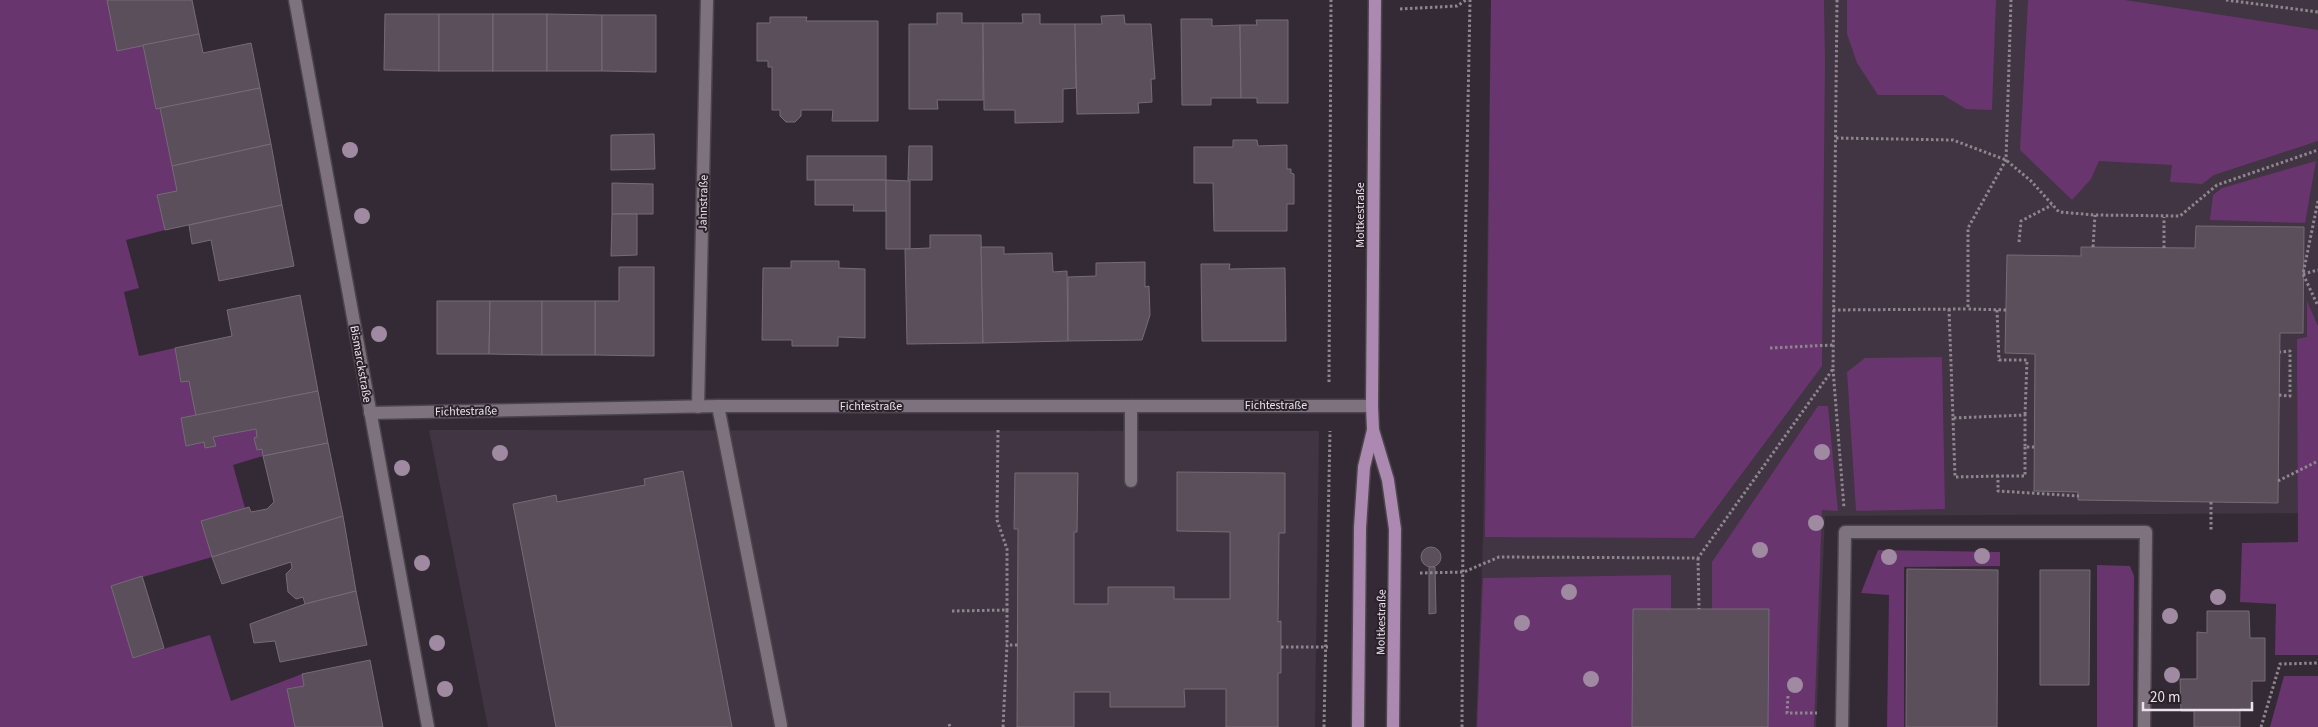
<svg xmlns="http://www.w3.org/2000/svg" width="2318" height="727" viewBox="0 0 2318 727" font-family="'Source Sans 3',sans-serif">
<rect width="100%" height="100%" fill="#342a35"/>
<!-- built -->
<g fill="#413443">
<polygon points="1491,0 2318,0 2318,513 1825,516 1816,727 1476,727 1483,538"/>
<polygon points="429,430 1319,431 1315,727 488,727"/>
</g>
<!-- green -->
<g fill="#68356e">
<polygon points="0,0 107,0 143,45 156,109 160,108 177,191 157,196 165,230 126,240 139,288 124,292 139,356 175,348 181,381 189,381 196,416 181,419 187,446 204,442 206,448 215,446 213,437 256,429 257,437 255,438 262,449 263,456 233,465 245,508 201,521 212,557 112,586 133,658 210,635 231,701 302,674 304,686 287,689 295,727 0,727"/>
<polygon points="1491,0 1824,0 1825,63 1822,366 1694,538 1485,537"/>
<polygon points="1847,0 1996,0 1992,110 1966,109 1943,95 1878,95 1857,63 1847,34"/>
<polygon points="2028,0 2125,0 2318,30 2318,141 2214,175 2202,184 2170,182 2172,165 2099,161 2091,179 2072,200 2020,150"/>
<polygon points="2316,161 2305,223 2210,220 2213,195 2222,188"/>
<polygon points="2307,301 2318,326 2318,655 2275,655 2276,604 2240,602 2242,543 2298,542 2297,339 2307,337"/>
<polygon points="1942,357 1945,509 1856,511 1847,372 1865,358"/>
<polygon points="1818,406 1828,406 1838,511 1822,510 1814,727 1768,727 1769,610 1712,609 1712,562"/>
<polygon points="1878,550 2000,552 2000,566 1904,567 1904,727 1887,727 1889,595 1861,593"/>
<polygon points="2097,565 2130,566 2134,576 2133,727 2097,727"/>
<polygon points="1671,575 1671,609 1633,609 1632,727 1477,727 1483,578"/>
<polygon points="2284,676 2318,676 2318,727 2270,727"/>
</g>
<!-- building -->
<g fill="#5a4f5b" stroke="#766b77">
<polygon points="107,0 192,0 199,34 117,51"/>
<polygon points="937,13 962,13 962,23 983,23 983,100 937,100 938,109 909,109 909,24 937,24"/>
<polygon points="385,14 439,14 439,71 384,70"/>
<rect x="439" y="14" width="54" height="57"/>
<rect x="493" y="14" width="54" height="57"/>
<polygon points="547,14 602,15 602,71 547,71"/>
<polygon points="1022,14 1040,14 1040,24 1075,24 1076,88 1063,89 1063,122 1015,123 1015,110 984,110 983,23 1023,23"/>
<polygon points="602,15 656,15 656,72 602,71"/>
<polygon points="1124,15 1125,24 1151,24 1155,79 1151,79 1152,102 1138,103 1139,113 1077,114 1075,24 1102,24 1101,16"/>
<polygon points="770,17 807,17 806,21 878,21 878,121 832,121 833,110 801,110 801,116 795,122 786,122 780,116 780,110 772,110 772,67 768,67 768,61 757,61 757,23 770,23"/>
<polygon points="1181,19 1212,19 1212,26 1240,25 1241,98 1211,98 1211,105 1182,105"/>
<polygon points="1256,20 1288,20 1288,103 1257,103 1257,98 1241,98 1240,25 1257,25"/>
<polygon points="199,34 203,53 251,43 260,88 156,109 143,45"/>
<polygon points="260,88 271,144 172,166 160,108"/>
<polygon points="654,134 655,169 611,170 611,135"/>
<polygon points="1233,140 1257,140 1258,146 1287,145 1287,169 1291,169 1291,173 1294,174 1294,204 1287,204 1287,231 1214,231 1213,183 1194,183 1194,147 1233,147"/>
<polygon points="271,144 282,205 165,230 157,195 177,191 172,166"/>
<polygon points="909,146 932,146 932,180 908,180"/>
<rect x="807" y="156" width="79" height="24"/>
<polygon points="815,180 886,180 886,211 853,211 854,205 815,205"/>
<polygon points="886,180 910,181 910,249 886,249"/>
<polygon points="612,183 653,184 653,214 612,214"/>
<polygon points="282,205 294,266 219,281 211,240 192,244 189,225"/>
<polygon points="612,214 637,214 637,255 611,256"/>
<polygon points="2196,226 2304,227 2303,333 2280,333 2278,503 2078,500 2078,492 2034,491 2035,354 2005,353 2007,255 2081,256 2081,247 2195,248"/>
<polygon points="930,235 981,235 983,343 907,344 905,249 930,248"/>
<polygon points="981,247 1004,247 1004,254 1052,253 1053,272 1067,271 1068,341 983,343"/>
<polygon points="791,261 839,261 839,268 865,269 865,338 838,337 838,346 792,346 792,340 762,340 763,268 791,268"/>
<polygon points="1145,262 1145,287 1149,286 1150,315 1142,340 1068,341 1068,277 1096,276 1096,263"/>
<polygon points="1201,264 1230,264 1229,269 1285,268 1286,341 1202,341"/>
<polygon points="619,267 654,267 654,356 595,355 595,301 619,301"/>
<polygon points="300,295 318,391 196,416 189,381 181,382 175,348 232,336 227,310"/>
<polygon points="437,301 490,301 489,354 437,354"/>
<polygon points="490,301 542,301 542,355 489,354"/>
<rect x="542" y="301" width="53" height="54"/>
<polygon points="318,391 328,443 263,456 262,449 257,450 254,438 257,437 256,429 213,437 216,446 205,448 204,442 186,446 181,418"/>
<polygon points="328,443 343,516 212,557 201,521 249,507 251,512 267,509 274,502 263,456"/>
<polygon points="683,471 732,727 556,727 513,504 556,495 557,502 645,485 644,479"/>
<polygon points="1177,472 1285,473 1285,533 1279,533 1278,622 1281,621 1281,673 1278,673 1278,727 1226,727 1226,689 1184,689 1185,707 1110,707 1110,692 1074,692 1074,727 1017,727 1018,529 1014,529 1015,473 1078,473 1077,532 1074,532 1074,604 1108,604 1108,587 1174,587 1174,599 1230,599 1230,532 1177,531"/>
<polygon points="343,516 356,591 305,604 303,597 296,599 288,592 286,574 292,568 291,562 222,584 212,557"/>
<circle cx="1431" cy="557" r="10"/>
<polygon points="1429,567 1435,567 1436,613 1429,614"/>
<polygon points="1907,569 1998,570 1997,727 1906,727"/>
<polygon points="2040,570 2090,570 2089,685 2040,685"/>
<polygon points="142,576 164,648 133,658 111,586"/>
<polygon points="356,591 367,645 280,662 275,641 254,643 250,624 305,604"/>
<polygon points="1633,609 1769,609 1768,727 1632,727"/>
<polygon points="2207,611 2249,611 2250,638 2265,638 2265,681 2252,681 2252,709 2240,709 2240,727 2194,727 2194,711 2181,711 2180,679 2197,679 2197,632 2207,633"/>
<polygon points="370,660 383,727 295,727 287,689 304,686 302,674"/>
</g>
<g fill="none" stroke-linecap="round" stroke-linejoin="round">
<defs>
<g id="minor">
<polyline points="295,0 428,727"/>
<polyline points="718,406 781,725"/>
<polyline points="698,407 707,0"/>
<polyline points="370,413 718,406 1372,406"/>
<polyline points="1131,481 1131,406"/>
<polyline points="1842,727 1845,532 2146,532 2144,727"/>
</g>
<g id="major">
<polyline points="1375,0 1372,406 1373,430 1388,480 1395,529 1393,727"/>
<polyline points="1358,727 1360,528 1364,467 1373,430"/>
</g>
</defs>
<!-- minor casing -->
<use href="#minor" stroke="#4d454d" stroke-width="15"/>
<!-- major casing -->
<use href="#major" stroke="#4d454d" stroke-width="15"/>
<!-- path -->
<g stroke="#8e868f" stroke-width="3" stroke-dasharray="2.5 2.5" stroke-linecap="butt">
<polyline points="2226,0 2318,12"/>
<polyline points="1400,9 1457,6 1466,0"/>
<polyline points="1836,138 1953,140 2006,160 2031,181 2059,212 2095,215 2180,216 2217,185 2318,150"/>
<polyline points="2318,201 2303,274 2318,306"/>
<polyline points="2019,242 2021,221 2052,205"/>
<polyline points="2093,247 2095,215"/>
<polyline points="2164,248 2164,217"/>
<polyline points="2303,274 2318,270"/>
<polyline points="1949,309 1953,418 2025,415 2025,447 2034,447"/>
<polyline points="1833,310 1968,309"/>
<polyline points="1997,310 1999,360 2027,360 2025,415"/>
<polyline points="2006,310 1968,309 1968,228 2006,160 2011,0"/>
<polyline points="1770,348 1833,345"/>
<polyline points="1833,369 1844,508"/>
<polyline points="1329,382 1331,0"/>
<polyline points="2279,395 2290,396 2290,351 2280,352"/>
<polyline points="1953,418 1955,477 1998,476"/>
<polyline points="998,430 997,520 1007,549 1007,610"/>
<polyline points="2025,447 2025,476 1998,476 1998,491 2079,496"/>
<polyline points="2278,481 2318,461"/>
<polyline points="2211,502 2211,531"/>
<polyline points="1698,558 1699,609"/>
<polyline points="1420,573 1464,572 1499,557 1698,558 1833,369 1837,0"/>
<polyline points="952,611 1007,610 1007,645"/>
<polyline points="1281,647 1328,647"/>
<polyline points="1788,696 1787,713 1817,713"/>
<polyline points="949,724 950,727"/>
<polyline points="1003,727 1007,645 1018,645"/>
<polyline points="1324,727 1330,431"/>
<polyline points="1462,727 1464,315 1470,0"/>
<polyline points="2261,727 2280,664 2318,663"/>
</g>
<!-- minor -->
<use href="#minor" stroke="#7d727e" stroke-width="12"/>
<!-- major -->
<use href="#major" stroke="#ac89b0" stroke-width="12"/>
</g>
<!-- trees -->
<g fill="#9f8aa1">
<circle cx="350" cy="150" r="8"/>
<circle cx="362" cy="216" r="8"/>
<circle cx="379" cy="334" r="8"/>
<circle cx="1822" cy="452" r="8"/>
<circle cx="500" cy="453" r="8"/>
<circle cx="402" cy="468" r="8"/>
<circle cx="1816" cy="523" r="8"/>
<circle cx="1760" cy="550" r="8"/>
<circle cx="1982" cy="556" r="8"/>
<circle cx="1889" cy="557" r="8"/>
<circle cx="422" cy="563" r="8"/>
<circle cx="1569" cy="592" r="8"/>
<circle cx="2218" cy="597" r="8"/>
<circle cx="2170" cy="616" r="8"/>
<circle cx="1522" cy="623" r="8"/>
<circle cx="437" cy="643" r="8"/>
<circle cx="2172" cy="675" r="8"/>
<circle cx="1591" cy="679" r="8"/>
<circle cx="1795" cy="685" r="8"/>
<circle cx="445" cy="689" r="8"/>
</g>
<g text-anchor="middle" stroke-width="4" stroke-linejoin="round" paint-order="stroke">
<!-- street labels -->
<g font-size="12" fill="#eae4ea" stroke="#2a212b">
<text transform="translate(703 203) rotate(-89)" y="4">Jahnstraße</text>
<text transform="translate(1360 215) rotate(-90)" y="4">Moltkestraße</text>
<text transform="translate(361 364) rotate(80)" y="4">Bismarckstraße</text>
<text x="1276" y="409">Fichtestraße</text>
<text x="871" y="410">Fichtestraße</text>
<text transform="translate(466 411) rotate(-1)" y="4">Fichtestraße</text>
<text transform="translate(1381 622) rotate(-89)" y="4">Moltkestraße</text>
</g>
</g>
<!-- scale -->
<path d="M2143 702v8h109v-8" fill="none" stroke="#eae4ea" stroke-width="2.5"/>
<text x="2150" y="702" font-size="15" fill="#eae4ea" stroke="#2a212b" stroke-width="4" paint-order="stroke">20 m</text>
</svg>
